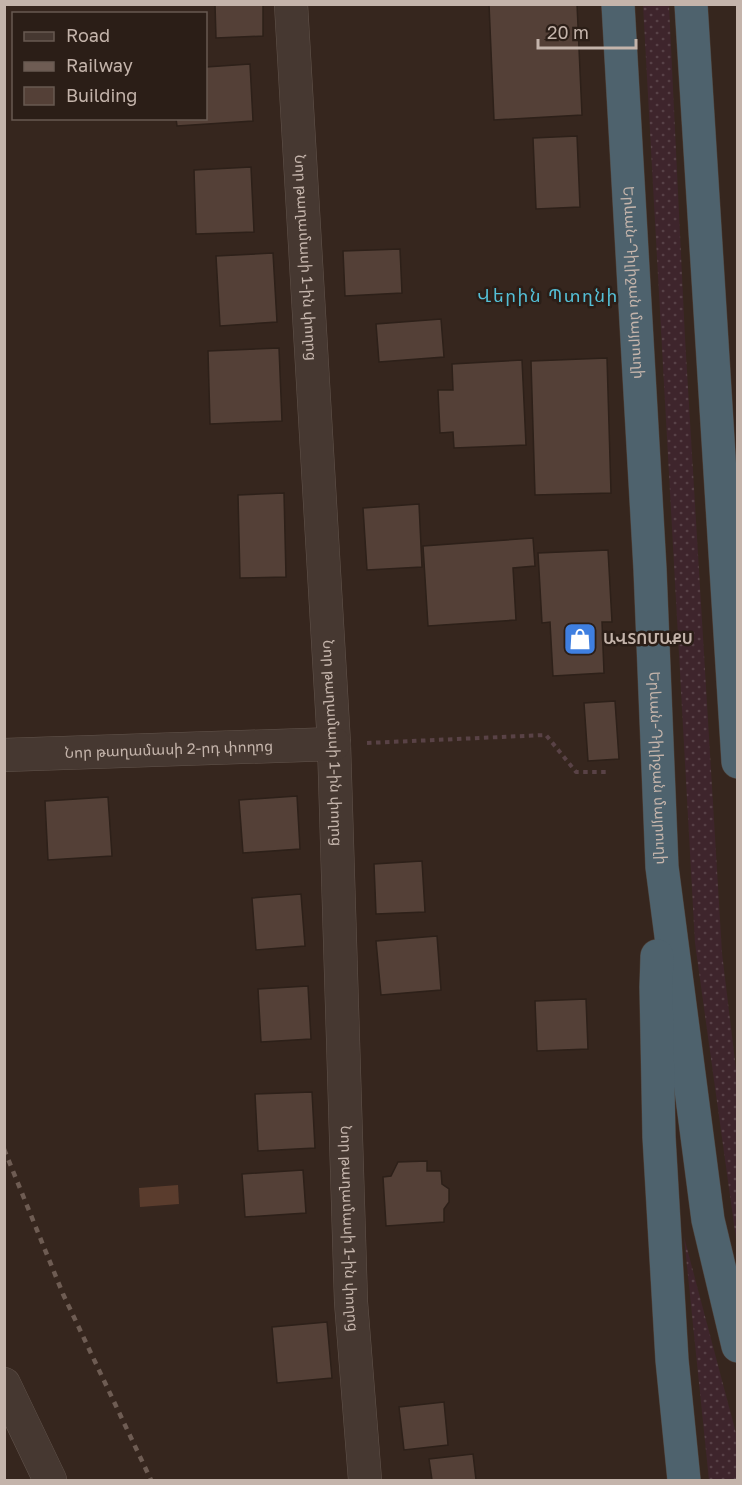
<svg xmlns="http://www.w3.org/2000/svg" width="742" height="1485" viewBox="0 0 742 1485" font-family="'Golos Text','Noto Sans Armenian',sans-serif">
<defs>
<pattern id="grass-dots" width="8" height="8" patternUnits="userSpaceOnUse" patternTransform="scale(1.5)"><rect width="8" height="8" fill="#3e252c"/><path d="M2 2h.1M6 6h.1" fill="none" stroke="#584248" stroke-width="1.8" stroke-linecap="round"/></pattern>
</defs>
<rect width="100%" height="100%" fill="#36261e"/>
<!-- grass -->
<g fill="url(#grass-dots)">
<polygon points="643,5 669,5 685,338 722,953 738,1086 737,1246 695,943"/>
<polygon points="684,1237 737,1437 737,1480 709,1480"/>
</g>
<!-- water -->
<polygon fill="#5a3c2d" points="178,1185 179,1204 140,1207 139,1188"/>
<!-- building -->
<g fill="#544037" stroke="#2d2019" stroke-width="1.5">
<polygon points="215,4 263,4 263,36 216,38"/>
<polygon points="489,4 577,4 582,115 494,120"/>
<polygon points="250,64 253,121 177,126 176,118 206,118 206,67"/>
<polygon points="577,136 580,207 536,209 533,138"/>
<polygon points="251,167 254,232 196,234 194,170"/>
<polygon points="400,249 402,293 345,296 343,251"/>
<polygon points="273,253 277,322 220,326 216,256"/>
<polygon points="441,319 444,357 379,362 376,324"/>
<polygon points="279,348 282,421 210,424 208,351"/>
<polygon points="607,358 611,493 535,495 531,361"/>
<polygon points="522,360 526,445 454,448 453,432 440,433 438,390 453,390 452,364"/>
<polygon points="284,493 286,577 240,578 238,495"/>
<polygon points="419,504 422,567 367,570 363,508"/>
<polygon points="533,538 535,566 513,568 516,620 428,626 423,546"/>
<polygon points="608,550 612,622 602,622 604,673 553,676 550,622 542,623 538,553"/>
<polygon points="615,701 619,759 588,761 584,703"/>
<polygon points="297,796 300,849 243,853 239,800"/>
<polygon points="108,797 112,856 48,860 45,801"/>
<polygon points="422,861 425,912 376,914 374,864"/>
<polygon points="301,894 305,946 256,950 252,898"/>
<polygon points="437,936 441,990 381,995 376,941"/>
<polygon points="308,986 311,1039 261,1042 258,989"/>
<polygon points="586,999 588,1049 537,1051 535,1001"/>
<polygon points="312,1092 315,1148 258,1151 255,1094"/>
<polygon points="427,1161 427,1171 441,1171 442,1184 449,1189 449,1202 444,1209 444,1222 386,1226 383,1177 391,1176 398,1162"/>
<polygon points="303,1170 306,1213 245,1217 242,1174"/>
<polygon points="327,1322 332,1378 277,1383 272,1327"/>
<polygon points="444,1402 448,1445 404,1450 399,1407"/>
<polygon points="473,1454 476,1480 432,1480 429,1459"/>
</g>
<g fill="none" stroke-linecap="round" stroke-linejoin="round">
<defs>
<g id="minor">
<path id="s1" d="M 291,4 L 334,744 L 351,1302 L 365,1480"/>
<path id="s2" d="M 4,755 L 334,744"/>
<polyline points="4,1384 50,1480"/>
</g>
<g id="highway">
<path id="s3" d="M 618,4 L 650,569 L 662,867 L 708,1220 L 738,1346"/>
<polyline points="691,4 738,762"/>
<polyline points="657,956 656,987 659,1137 672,1360 684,1480"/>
</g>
</defs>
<!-- minor casing -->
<use href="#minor" stroke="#62544c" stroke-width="34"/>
<!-- highway casing -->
<use href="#highway" stroke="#4e4139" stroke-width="34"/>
<!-- path -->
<polyline stroke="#594246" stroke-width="4" stroke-dasharray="4.5 4.5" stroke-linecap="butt" points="367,743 546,735 576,772 607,772"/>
<!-- minor -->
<use href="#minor" stroke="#463831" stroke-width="33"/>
<!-- highway -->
<use href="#highway" stroke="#4e626d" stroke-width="33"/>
<!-- rail -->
<polyline stroke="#6e5c53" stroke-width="4.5" stroke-dasharray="6 6" stroke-linecap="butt" points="4,1149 63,1294 151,1480"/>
</g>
<!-- icons -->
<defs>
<symbol id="shop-square" viewBox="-11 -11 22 22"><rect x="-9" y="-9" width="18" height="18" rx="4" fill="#3f7fe0" stroke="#2b1e17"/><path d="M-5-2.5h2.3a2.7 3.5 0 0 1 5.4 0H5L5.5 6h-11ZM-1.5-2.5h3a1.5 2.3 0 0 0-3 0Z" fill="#fff"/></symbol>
</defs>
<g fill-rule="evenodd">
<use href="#shop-square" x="561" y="620" width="38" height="38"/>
</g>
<g text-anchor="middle" stroke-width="5" stroke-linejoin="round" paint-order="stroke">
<!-- street labels -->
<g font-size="15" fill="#c4b4ab" stroke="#2b1e17">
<text dy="5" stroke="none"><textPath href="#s1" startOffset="254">Նոր թաղամասի 1-ին փողոց</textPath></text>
<text dy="5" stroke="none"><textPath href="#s3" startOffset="279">Երևան-Դիլիջան մայրուղի</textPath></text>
<text dy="5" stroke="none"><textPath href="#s1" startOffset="740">Նոր թաղամասի 1-ին փողոց</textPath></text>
<text dy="5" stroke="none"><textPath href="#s2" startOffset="165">Նոր թաղամասի 2-րդ փողոց</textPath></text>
<text dy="5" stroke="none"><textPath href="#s3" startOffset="765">Երևան-Դիլիջան մայրուղի</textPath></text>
<text dy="5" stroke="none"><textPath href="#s1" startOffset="1226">Նոր թաղամասի 1-ին փողոց</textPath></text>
</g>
<!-- poi labels -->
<g font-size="15" font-weight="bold" fill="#c4b4ab" stroke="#2b1e17" text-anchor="start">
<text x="603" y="644">ԱՎՏՈՄԱՔՍ</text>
</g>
<!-- quarter labels -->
<g font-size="18" letter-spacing="1.5" fill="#54bfd6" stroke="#2b1e17">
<text x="548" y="302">Վերին Պտղնի</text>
</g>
</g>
<!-- border -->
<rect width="742" height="1485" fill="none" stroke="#c4b4ab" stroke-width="12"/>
<!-- legend -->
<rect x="12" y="12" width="195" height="108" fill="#2b1e17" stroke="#685a52" stroke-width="1.5"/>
<rect x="24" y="32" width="30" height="9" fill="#463831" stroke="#685a52" stroke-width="1.5"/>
<text x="66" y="42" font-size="18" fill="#c4b4ab">Road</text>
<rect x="24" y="62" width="30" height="9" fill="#6e5c53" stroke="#685a52" stroke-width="1.5"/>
<text x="66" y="72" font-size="18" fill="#c4b4ab">Railway</text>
<rect x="24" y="87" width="30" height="18" fill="#544037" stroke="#685a52" stroke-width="1.5"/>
<text x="66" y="102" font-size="18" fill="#c4b4ab">Building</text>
<!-- scale -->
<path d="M538 39v9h98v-9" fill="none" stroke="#c4b4ab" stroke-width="3"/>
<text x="547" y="39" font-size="18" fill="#c4b4ab" stroke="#2b1e17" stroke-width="4.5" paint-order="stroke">20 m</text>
</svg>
